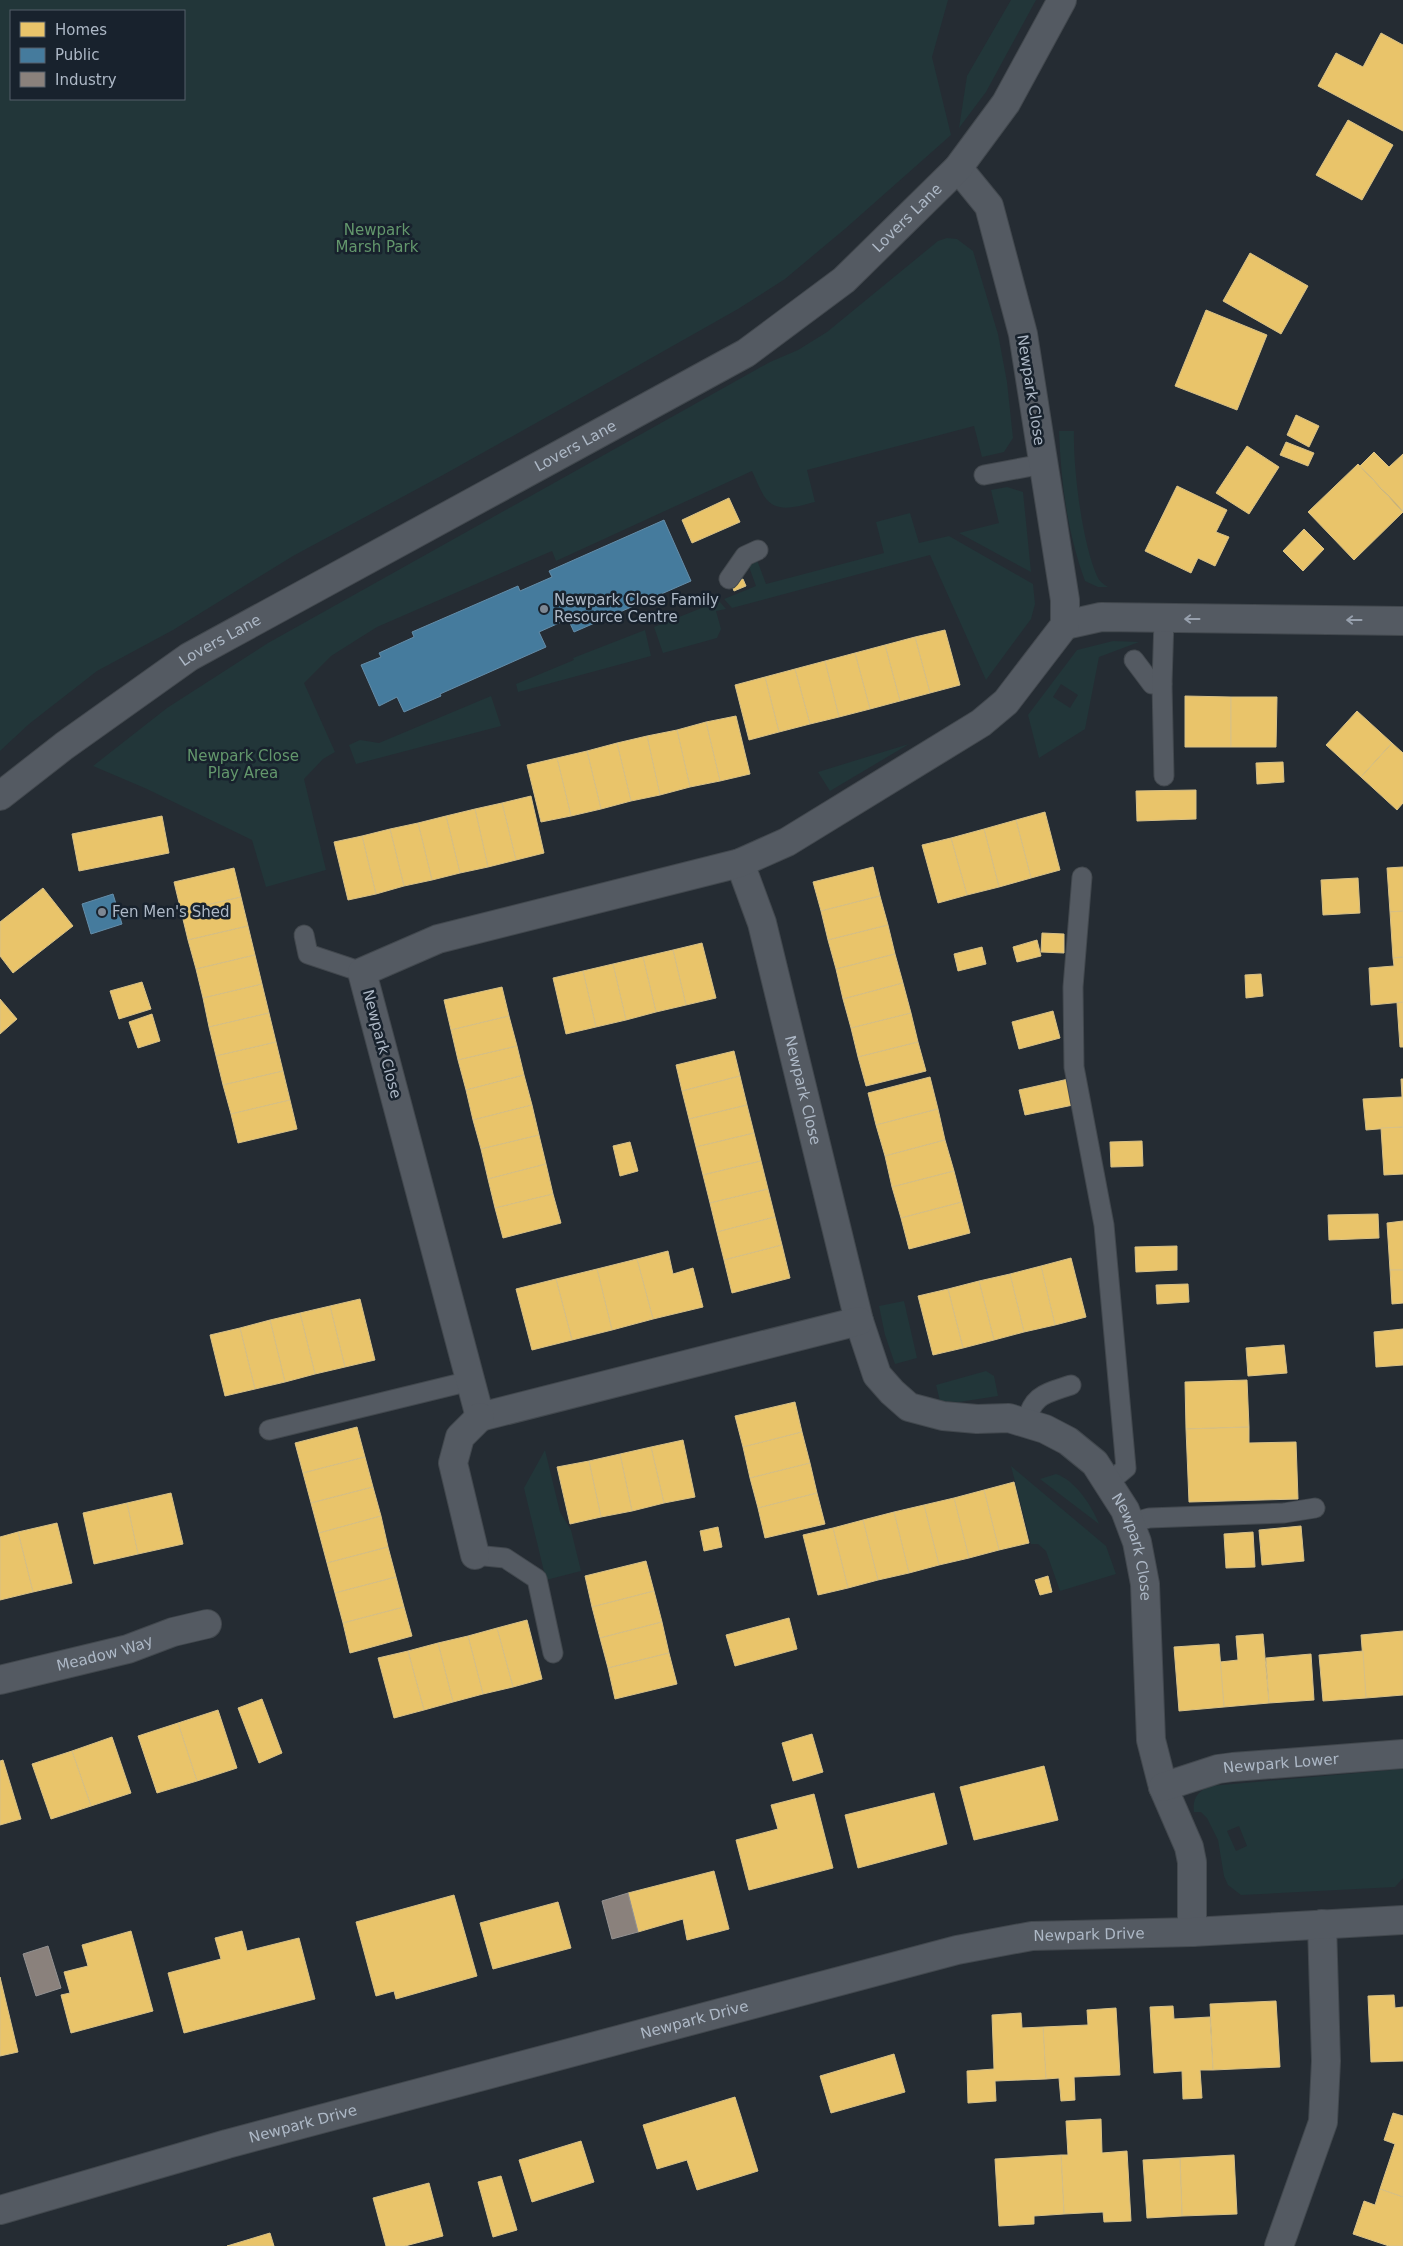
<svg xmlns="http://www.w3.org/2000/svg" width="1403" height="2246" viewBox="0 0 1403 2246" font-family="'DejaVu Sans',sans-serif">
<rect width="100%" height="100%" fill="#252c33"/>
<!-- green -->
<g fill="#223639" fill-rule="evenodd">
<path d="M 0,0 L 948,0 L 932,57 L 951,135 L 846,228 L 785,279 L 738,309 L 586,395 L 443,475 L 293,556 L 173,630 L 97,671 L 29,724 L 0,751 ZM 11,11 L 184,11 L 184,99 L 11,99 Z"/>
<polygon points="1011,0 1036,0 986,92 959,128 967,76"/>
<path d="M 947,238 L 957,239 L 973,251 L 998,334 L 1007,382 L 1013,438 L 1004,452 L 982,457 L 974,426 L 807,470 L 815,502 C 798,506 776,515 764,496 C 759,488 756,479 752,471 L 556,561 L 552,551 L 377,627 L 331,656 L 304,683 L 335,752 L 323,759 L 304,779 L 326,870 L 266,887 L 252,840 L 147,789 L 93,766 L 167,708 L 268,643 L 770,362 L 798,350 L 827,332 L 938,241 Z"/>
<path d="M 1059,431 L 1074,431 C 1073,468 1082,542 1097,576 C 1099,581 1103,584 1108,587 L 1098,587 L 1085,581 C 1067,531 1061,483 1059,431 Z"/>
<polygon points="1007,487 1023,492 1031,572 959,533 999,523 991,490"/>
<polygon points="910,513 919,543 949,536 1033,584 1035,604 1031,619 986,680 930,555 732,608 724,599 756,586 748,564 757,560 766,584 884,553 876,522"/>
<polygon points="719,601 726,609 716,611 721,629 717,638 663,653 654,627"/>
<polygon points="645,630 651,656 518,692 516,684 574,660 573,658"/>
<path d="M 1113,641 L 1139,642 L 1099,657 L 1085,729 L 1039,758 L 1028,715 L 1077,650 ZM 1061,684 L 1078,695 L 1070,708 L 1053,697 Z"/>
<polygon points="491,696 501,726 356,764 349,745 360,740 379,743"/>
<polygon points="909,744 830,791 818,772"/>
<polygon points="904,1301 917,1358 895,1364 885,1335 879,1306"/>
<polygon points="986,1371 994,1376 998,1396 959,1402 940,1401 936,1385"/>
<polygon points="545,1450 560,1512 571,1530 581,1571 546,1580 524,1488"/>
<polygon points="1011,1466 1106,1546 1116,1574 1060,1591 1046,1551 1038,1544 1031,1544"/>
<path d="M 1056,1474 C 1075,1480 1092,1506 1099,1524 L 1040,1479 Z"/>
<path d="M 1403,1769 L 1403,1878 L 1395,1887 L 1241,1895 L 1228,1885 L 1224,1876 L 1218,1840 L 1207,1818 L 1201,1812 L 1194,1812 C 1192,1798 1198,1791 1211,1786 ZM 1239,1826 L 1247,1846 L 1236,1851 L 1227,1831 Z"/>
</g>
<!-- homes -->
<g fill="#e9c46a" stroke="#d7c086">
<polygon points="1381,33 1403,45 1403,131 1318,86 1336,53 1363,67"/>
<polygon points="1348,120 1393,145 1362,200 1316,175"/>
<polygon points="1250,253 1308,286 1281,334 1223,301"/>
<polygon points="1206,310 1267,335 1237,410 1175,386"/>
<polygon points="1296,415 1319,426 1309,447 1287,435"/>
<polygon points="1286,442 1314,453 1308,466 1280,455"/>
<polygon points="1247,446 1279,467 1249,514 1216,493"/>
<polygon points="1374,452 1389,467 1403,454 1403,511 1360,466"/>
<polygon points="1358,464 1403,512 1354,560 1308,512"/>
<polygon points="1177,486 1227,510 1216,532 1229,537 1215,566 1198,558 1191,573 1145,551"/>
<polygon points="729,498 740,522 692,543 682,520"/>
<polygon points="1304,529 1324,549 1303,571 1283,551"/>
<polygon points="743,579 746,586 734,591 731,583"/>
<polygon points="945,630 960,685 930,693 915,637"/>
<polygon points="915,637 930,693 900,701 885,645"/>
<polygon points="885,645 900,701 870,709 855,653"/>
<polygon points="855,653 870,709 839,717 825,661"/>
<polygon points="825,661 839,717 810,724 795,669"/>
<polygon points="795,669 810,724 779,732 765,677"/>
<polygon points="765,677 779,732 749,740 735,685"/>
<polygon points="1185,696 1231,697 1231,747 1185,747"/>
<polygon points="1231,697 1277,697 1276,747 1231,747"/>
<polygon points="1357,711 1392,743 1361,777 1326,745"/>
<polygon points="736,716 750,774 720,781 706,722"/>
<polygon points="706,722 720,781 690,787 677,730"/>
<polygon points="677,730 690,787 660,795 647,736"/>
<polygon points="647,736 660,795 631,801 617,743"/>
<polygon points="617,743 631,801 601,809 587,751"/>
<polygon points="1392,743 1403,753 1403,803 1397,810 1361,777"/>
<polygon points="587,751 601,809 571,816 557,758"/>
<polygon points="557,758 571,816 541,822 527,765"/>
<polygon points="1283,762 1284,782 1257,784 1256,763"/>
<polygon points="1196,790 1196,819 1137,821 1136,791"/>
<polygon points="531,796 544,853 516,860 502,803"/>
<polygon points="502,803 516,860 488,867 475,809"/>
<polygon points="475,809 488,867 460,873 446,816"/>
<polygon points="1045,812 1060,870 1031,878 1016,820"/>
<polygon points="162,816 169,853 79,871 72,834"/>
<polygon points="446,816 460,873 432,880 418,823"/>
<polygon points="1016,820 1031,878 999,887 984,829"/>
<polygon points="418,823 432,880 404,886 390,829"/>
<polygon points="390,829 404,886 376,894 362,836"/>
<polygon points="984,829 999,887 967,895 951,838"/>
<polygon points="362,836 376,894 348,900 334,842"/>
<polygon points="951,838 967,895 938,903 922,845"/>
<polygon points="873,867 880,896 821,911 813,882"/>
<polygon points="1403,867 1403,911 1390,912 1387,868"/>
<polygon points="234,868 241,897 181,911 174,882"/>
<polygon points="1358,878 1360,913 1323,915 1321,880"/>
<polygon points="43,888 73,926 13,973 0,956 0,922"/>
<polygon points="880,896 888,925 828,940 821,911"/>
<polygon points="241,897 248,926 188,940 181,911"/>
<polygon points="1403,911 1403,957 1393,958 1390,912"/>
<polygon points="888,925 895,954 836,969 828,940"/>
<polygon points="248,926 255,955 196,969 188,940"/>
<polygon points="1042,933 1064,934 1064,953 1041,952"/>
<polygon points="1037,940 1041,956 1017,962 1013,947"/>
<polygon points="702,943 716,998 686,1005 673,950"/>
<polygon points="982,947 986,964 958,971 954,954"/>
<polygon points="673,950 686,1005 656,1012 643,957"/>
<polygon points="895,954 903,983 843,999 836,969"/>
<polygon points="255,955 262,984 203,998 196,969"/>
<polygon points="643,957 656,1012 626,1020 613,964"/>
<polygon points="1403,957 1403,1002 1371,1005 1369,968 1394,966 1393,958"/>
<polygon points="613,964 626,1020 596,1027 583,971"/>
<polygon points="583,971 596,1027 566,1034 553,978"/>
<polygon points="1261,974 1263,996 1246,998 1245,975"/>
<polygon points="142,982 151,1009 119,1019 110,991"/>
<polygon points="903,983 911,1013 851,1028 843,999"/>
<polygon points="262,984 269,1013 209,1027 203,998"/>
<polygon points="502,987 509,1016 451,1030 444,1000"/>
<polygon points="0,999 17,1019 0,1034"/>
<polygon points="1403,1002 1403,1047 1400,1047 1397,1003"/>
<polygon points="1053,1011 1060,1038 1019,1049 1012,1022"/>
<polygon points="269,1013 276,1042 216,1056 209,1027"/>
<polygon points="911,1013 918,1042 858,1057 851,1028"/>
<polygon points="152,1014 160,1041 138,1048 129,1022"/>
<polygon points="509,1016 517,1046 458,1060 451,1030"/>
<polygon points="276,1042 283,1071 223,1085 216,1056"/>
<polygon points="918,1042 926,1071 866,1086 858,1057"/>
<polygon points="517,1046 524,1075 466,1090 458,1060"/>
<polygon points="734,1051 740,1076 682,1091 676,1065"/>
<polygon points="283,1071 290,1100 231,1114 223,1085"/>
<polygon points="524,1075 532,1105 473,1120 466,1090"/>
<polygon points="740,1076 747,1105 689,1119 682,1091"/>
<polygon points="930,1077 938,1109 876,1125 868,1093"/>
<polygon points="1073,1078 1078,1104 1025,1115 1019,1090"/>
<polygon points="1401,1079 1403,1079 1403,1127 1366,1130 1363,1099 1402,1097"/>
<polygon points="290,1100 297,1129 238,1143 231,1114"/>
<polygon points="532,1105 539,1135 481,1149 473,1120"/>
<polygon points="747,1105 754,1133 696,1147 689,1119"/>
<polygon points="938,1109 945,1140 885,1156 876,1125"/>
<polygon points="1403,1127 1403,1174 1384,1175 1381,1128"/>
<polygon points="754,1133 761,1161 703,1175 696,1147"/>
<polygon points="539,1135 546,1164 488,1179 481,1149"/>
<polygon points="945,1140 954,1171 892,1187 885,1156"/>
<polygon points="1142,1141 1143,1166 1111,1167 1110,1142"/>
<polygon points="630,1142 638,1171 620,1176 613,1146"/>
<polygon points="761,1161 768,1189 710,1203 703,1175"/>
<polygon points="546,1164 553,1194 495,1208 488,1179"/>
<polygon points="954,1171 962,1202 901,1218 892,1187"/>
<polygon points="768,1189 775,1217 717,1232 710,1203"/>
<polygon points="553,1194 561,1223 503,1238 495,1208"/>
<polygon points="962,1202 970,1233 909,1249 901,1218"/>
<polygon points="1378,1214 1379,1238 1329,1240 1328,1215"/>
<polygon points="775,1217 782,1245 724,1260 717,1232"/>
<polygon points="1403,1221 1403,1270 1390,1270 1387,1223"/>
<polygon points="782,1245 790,1278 732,1293 724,1260"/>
<polygon points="1177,1246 1177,1270 1136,1272 1135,1247"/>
<polygon points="668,1251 673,1274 693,1268 703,1307 653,1319 637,1259"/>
<polygon points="1071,1258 1086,1317 1055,1325 1041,1266"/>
<polygon points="637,1259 653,1319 612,1330 597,1269"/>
<polygon points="1041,1266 1055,1325 1024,1332 1010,1274"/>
<polygon points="597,1269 612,1330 572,1340 556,1279"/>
<polygon points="1390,1270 1403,1270 1403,1303 1392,1304"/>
<polygon points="1010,1274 1024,1332 994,1340 979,1281"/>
<polygon points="556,1279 572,1340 532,1350 516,1289"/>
<polygon points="979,1281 994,1340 963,1348 948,1289"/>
<polygon points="1188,1284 1189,1302 1157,1304 1156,1285"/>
<polygon points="948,1289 963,1348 933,1355 918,1296"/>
<polygon points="360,1299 375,1360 345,1367 330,1306"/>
<polygon points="330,1306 345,1367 315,1374 300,1313"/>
<polygon points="300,1313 315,1374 285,1382 270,1320"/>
<polygon points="270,1320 285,1382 255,1389 240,1328"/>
<polygon points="240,1328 255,1389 225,1396 210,1335"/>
<polygon points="1403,1329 1403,1365 1376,1367 1374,1332"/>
<polygon points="1284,1345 1287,1373 1248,1376 1246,1348"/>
<polygon points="1247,1380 1249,1427 1186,1429 1185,1382"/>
<polygon points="795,1402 802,1432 743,1447 735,1416"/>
<polygon points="357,1427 365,1457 303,1473 295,1443"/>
<polygon points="1249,1427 1249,1443 1296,1442 1298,1499 1189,1502 1186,1429"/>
<polygon points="802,1432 810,1463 750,1478 743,1447"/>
<polygon points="683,1440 695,1497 664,1503 651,1447"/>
<polygon points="651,1447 664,1503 632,1511 620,1454"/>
<polygon points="620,1454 632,1511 601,1517 589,1461"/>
<polygon points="365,1457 373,1487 311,1503 303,1473"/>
<polygon points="589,1461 601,1517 570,1524 557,1467"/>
<polygon points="810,1463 817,1493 758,1508 750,1478"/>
<polygon points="1014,1482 1029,1543 999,1550 984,1490"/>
<polygon points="373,1487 381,1516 319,1533 311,1503"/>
<polygon points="984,1490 999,1550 969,1558 954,1498"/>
<polygon points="171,1493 183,1544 138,1554 127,1503"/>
<polygon points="817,1493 825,1524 765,1538 758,1508"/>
<polygon points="954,1498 969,1558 939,1565 924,1505"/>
<polygon points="127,1503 138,1554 94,1564 83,1513"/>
<polygon points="924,1505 939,1565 909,1573 894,1512"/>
<polygon points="894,1512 909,1573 878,1580 863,1520"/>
<polygon points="381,1516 388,1547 327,1563 319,1533"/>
<polygon points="863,1520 878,1580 848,1588 833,1528"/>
<polygon points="57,1523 72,1583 33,1592 18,1532"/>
<polygon points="1301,1526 1304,1561 1262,1565 1259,1530"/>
<polygon points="718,1527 722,1547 704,1551 700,1531"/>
<polygon points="833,1528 848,1588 818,1595 803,1535"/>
<polygon points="18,1532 33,1592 0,1600 0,1537"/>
<polygon points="1253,1532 1255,1567 1226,1568 1224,1534"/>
<polygon points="388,1547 396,1577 335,1593 327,1563"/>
<polygon points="646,1561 654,1591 592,1607 585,1576"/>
<polygon points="1048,1576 1052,1592 1040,1595 1035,1580"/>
<polygon points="396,1577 404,1607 343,1623 335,1593"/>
<polygon points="654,1591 662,1622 600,1638 592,1607"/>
<polygon points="404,1607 412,1636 350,1653 343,1623"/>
<polygon points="789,1618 797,1649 735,1666 726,1635"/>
<polygon points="527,1620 542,1679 513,1687 497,1628"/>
<polygon points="662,1622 669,1653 608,1668 600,1638"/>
<polygon points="497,1628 513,1687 483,1694 468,1636"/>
<polygon points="1403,1631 1403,1695 1366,1698 1361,1635"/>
<polygon points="1263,1634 1269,1703 1224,1707 1220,1662 1238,1660 1236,1636"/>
<polygon points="468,1636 483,1694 453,1702 438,1643"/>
<polygon points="438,1643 453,1702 424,1710 408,1651"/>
<polygon points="1219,1644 1224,1707 1179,1711 1174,1647"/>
<polygon points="408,1651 424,1710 394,1718 378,1658"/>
<polygon points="1363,1651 1366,1698 1323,1701 1319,1655"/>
<polygon points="669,1653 677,1684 615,1699 608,1668"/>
<polygon points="1311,1654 1314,1700 1269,1703 1266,1658"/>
<polygon points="262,1699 282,1753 259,1763 238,1708"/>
<polygon points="218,1710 237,1768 197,1781 178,1723"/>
<polygon points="178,1723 197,1781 157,1793 138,1736"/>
<polygon points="812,1734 823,1772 793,1781 782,1743"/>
<polygon points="112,1737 131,1793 91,1806 72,1751"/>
<polygon points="72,1751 91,1806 51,1819 32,1764"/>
<polygon points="3,1760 21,1819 0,1825 0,1761"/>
<polygon points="1044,1766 1058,1820 974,1840 960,1787"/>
<polygon points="934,1793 947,1844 858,1868 845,1815"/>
<polygon points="814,1794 833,1868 749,1890 736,1840 778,1829 771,1805"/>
<polygon points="714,1871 729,1929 687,1940 683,1919 638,1932 628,1893"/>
<polygon points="454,1895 477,1976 396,1999 394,1991 376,1996 356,1922"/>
<polygon points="558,1902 571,1948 493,1969 480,1923"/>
<polygon points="131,1931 153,2011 71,2033 61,1995 70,1993 64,1972 88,1966 82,1945"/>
<polygon points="242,1931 247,1951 299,1938 315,1999 184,2033 168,1973 221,1959 215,1938"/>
<polygon points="0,1977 18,2052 0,2056"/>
<polygon points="1394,1995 1395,2008 1403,2007 1403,2061 1371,2062 1368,1996"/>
<polygon points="1276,2001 1280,2067 1213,2070 1210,2004"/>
<polygon points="1173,2006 1174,2019 1210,2017 1213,2070 1200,2070 1202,2098 1183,2099 1182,2071 1154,2073 1150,2007"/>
<polygon points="1116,2008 1120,2075 1074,2077 1075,2100 1061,2101 1059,2078 1046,2079 1043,2027 1088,2025 1087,2010"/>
<polygon points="1021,2013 1022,2028 1043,2027 1046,2079 995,2081 996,2101 968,2103 967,2071 994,2069 992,2015"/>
<polygon points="894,2054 905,2092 831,2113 820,2076"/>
<polygon points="735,2097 758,2171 697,2190 687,2160 657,2169 643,2125"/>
<polygon points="1393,2113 1403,2116 1403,2197 1380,2189 1395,2144 1384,2140"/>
<polygon points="1101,2119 1102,2153 1127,2151 1131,2221 1104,2222 1103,2212 1064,2214 1061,2155 1068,2155 1066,2121"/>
<polygon points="581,2141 594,2182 532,2202 519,2160"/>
<polygon points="1061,2155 1064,2214 1034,2216 1034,2224 999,2226 995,2159"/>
<polygon points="1234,2155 1237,2214 1182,2216 1180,2158"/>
<polygon points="1180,2158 1182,2216 1147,2218 1143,2160"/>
<polygon points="501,2176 517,2230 493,2237 478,2182"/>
<polygon points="429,2183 443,2236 405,2246 386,2246 373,2198"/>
<polygon points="1380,2189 1403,2197 1403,2246 1389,2246 1353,2234 1364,2201 1375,2205"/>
<polygon points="270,2233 274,2246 227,2246"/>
</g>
<!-- public -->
<g fill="#457b9d" stroke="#648da9">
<polygon points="664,520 691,581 574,632 568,619 539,632 546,647 440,694 441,696 404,712 397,697 379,706 361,665 381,657 379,653 414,637 412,632 518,586 520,591 552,577 549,571"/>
<polygon points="113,894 122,924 91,934 82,904"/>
</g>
<!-- industry -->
<g fill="#8a817c" stroke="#949292">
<polygon points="628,1893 638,1932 612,1939 602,1901"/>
<polygon points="48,1946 61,1988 36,1996 23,1954"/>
</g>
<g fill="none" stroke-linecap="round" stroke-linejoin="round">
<defs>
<g id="service">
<polyline points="984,475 1043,464"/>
<polyline points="729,579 745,556 758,550"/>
<polyline points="1134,660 1152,684 1162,684"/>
<polyline points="1164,776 1162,684 1164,619"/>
<polyline points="1082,877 1073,987 1074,1067 1104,1225 1126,1468 1108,1483"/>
<polyline points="304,935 308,954 362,972"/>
<path d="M 1026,1423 C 1033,1394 1045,1394 1071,1385"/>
<polyline points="269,1430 470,1381"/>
<polyline points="1131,1523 1149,1518 1284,1513 1315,1508"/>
<polyline points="475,1555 505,1558 537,1579 553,1653"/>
</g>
<g id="minor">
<polyline points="1065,625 1101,617 1403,621"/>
<path id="s1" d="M 740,863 L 762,923 L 859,1321 L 877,1375 L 892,1392 L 909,1407 L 943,1416 L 977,1419 L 1009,1418 L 1045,1429 L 1068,1441 L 1095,1463 L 1125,1510 L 1137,1542 L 1145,1584 L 1151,1740 L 1163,1787 L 1189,1847 L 1192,1862 L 1192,1932"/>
<polyline points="859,1321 480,1417 362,972 438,939 740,863 787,842 981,723 1006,702 1065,625 1065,600 1023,334 989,206 958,168"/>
<polyline points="475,1555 453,1463 460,1437 480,1417"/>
<path id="s2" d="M 0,1680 L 128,1649 L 173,1632 L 207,1624"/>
<path id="s3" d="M 1163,1787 L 1218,1769 L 1233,1767 L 1403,1754"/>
<polyline points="1279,2246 1323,2122 1326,2061 1322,1924"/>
</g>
<g id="tertiary">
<path id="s4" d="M 0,796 L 64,746 L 189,657 L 746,353 L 844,280 L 958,168 L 1006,103 L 1062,0"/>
<path id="s5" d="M 0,2210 L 227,2144 L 957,1950 L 1032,1936 L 1192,1932 L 1403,1920"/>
</g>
</defs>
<!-- service casing -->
<use href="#service" stroke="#42484e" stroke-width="21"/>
<!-- minor casing -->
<use href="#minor" stroke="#42484e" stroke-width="30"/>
<!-- tertiary casing -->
<use href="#tertiary" stroke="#42484e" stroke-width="30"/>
<!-- service -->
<use href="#service" stroke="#545a62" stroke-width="19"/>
<!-- minor -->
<use href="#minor" stroke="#545a62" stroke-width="28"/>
<!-- tertiary -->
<use href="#tertiary" stroke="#545a62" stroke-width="28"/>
</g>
<!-- one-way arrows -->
<defs><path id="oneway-shaft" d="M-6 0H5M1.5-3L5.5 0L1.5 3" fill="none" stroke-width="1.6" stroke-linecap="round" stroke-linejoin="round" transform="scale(1.25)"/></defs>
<g stroke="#97a0ad">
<use href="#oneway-shaft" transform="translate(1192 619) rotate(-180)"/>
<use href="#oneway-shaft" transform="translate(1354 620) rotate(-180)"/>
</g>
<!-- markers -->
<g fill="#7d8793" stroke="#18222d" stroke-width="2">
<circle cx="544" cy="609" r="5"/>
<circle cx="102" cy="912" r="5"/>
</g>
<g text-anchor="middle" stroke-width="5" stroke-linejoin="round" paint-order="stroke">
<!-- street labels -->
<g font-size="15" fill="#adb8c6" stroke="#18222d">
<text dy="5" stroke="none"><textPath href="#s4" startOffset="1080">Lovers Lane</textPath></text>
<text transform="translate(1031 390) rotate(81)" y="5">Newpark Close</text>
<text dy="5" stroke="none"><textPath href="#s4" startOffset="675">Lovers Lane</textPath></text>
<text dy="5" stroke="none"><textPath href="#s4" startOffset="270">Lovers Lane</textPath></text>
<text transform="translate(382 1044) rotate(75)" y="5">Newpark Close</text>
<text dy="5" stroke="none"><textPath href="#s1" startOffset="236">Newpark Close</textPath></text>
<text dy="5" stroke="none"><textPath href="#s1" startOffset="869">Newpark Close</textPath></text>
<text dy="5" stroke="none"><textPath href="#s2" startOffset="108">Meadow Way</textPath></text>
<text dy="5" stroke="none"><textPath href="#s3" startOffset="121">Newpark Lower</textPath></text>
<text dy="5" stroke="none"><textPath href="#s5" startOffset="1125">Newpark Drive</textPath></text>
<text dy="5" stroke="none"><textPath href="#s5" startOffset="720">Newpark Drive</textPath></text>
<text dy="5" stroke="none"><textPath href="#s5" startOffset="315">Newpark Drive</textPath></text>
</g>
<!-- park labels -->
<g font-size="15" fill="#63976c" stroke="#18222d">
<text x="377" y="235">Newpark<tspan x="377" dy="17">Marsh Park</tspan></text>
<text x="243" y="761">Newpark Close<tspan x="243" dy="17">Play Area</tspan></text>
</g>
<!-- poi labels -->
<g font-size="15" fill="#adb8c6" stroke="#18222d" text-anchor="start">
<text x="554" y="605">Newpark Close Family<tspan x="554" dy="17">Resource Centre</tspan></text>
<text x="112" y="917">Fen Men's Shed</text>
</g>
</g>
<!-- legend -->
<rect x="10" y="10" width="175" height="90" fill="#18222d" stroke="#545e6a"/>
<rect x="20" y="22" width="25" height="15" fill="#e9c46a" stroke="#545e6a"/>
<text x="55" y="35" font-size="15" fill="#adb8c6">Homes</text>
<rect x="20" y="48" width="25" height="15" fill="#457b9d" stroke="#545e6a"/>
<text x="55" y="60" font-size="15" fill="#adb8c6">Public</text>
<rect x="20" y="72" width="25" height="15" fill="#8a817c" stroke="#545e6a"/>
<text x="55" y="85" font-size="15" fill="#adb8c6">Industry</text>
</svg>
